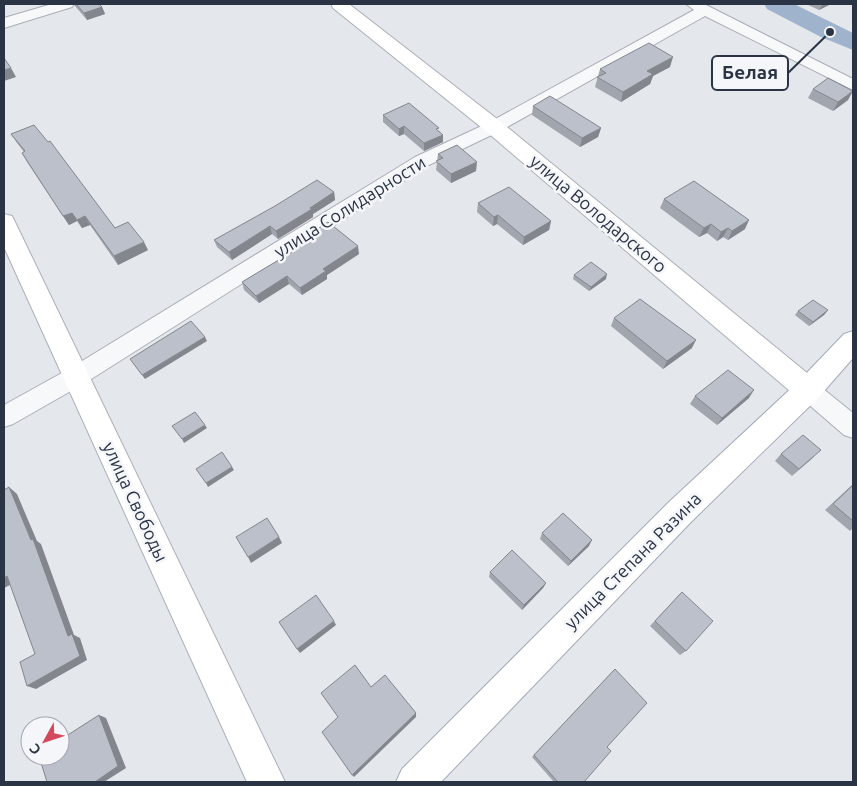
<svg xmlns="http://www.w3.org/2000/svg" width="857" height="786" viewBox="0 0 857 786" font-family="Ubuntu,sans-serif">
<rect width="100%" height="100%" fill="#e4e7ec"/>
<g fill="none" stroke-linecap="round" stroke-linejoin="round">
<!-- river -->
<polygon fill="#9fb4cc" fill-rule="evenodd" points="764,4 794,4 853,33 853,50 821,37 767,9"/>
<defs>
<g id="minor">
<polygon points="52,4 74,4 72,7 4,28 4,18"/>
<polygon points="686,4 704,4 853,79 853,90 705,16 500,131 429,165 85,383 13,424 4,427 4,405 69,369 415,157 488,123 694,10"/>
<polygon points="808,380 816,383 853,413 853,438 844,435 800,397 796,390 800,383"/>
</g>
<g id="secondary">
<polygon points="331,4 349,4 501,122 818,382 822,390 818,398 808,401 798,398 487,132 333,8"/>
<polygon points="4,214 12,216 15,222 285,782 247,782 4,247"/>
</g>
<polygon id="primary" points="853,331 853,358 818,398 691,522 441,782 396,782 402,769 669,502 798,382 844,334"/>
</defs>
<!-- minor casing -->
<use href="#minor" stroke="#a9aeb7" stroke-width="2"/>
<!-- secondary casing -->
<use href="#secondary" stroke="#a9aeb7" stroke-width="2"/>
<!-- primary casing -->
<use href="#primary" stroke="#a3abb8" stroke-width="2"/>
<!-- minor -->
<use href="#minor" fill="#f7f8fa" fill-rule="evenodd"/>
<!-- secondary -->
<use href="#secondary" fill="#fff" fill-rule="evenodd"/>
<!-- primary -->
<use href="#primary" fill="#fff" fill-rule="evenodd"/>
</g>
<!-- wall -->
<g fill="#a1a5ae">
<polygon points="74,4 99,4 102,7 105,14 87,20 75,6"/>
<polygon points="806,4 831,4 819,10"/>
<polygon points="670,67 653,76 650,84 621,102 595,87 600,69"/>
<polygon points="813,89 848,100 833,111 808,98"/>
<polygon points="533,106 601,128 598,137 580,147 532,115"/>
<polygon points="383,115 439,131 443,135 443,142 424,151 404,134 399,136 383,122"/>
<polygon points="11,134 115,228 148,250 118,265 90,225 82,228 77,221 69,225 27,162 22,153 24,152 17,143"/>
<polygon points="438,154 476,171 451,183 436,170"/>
<polygon points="334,192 335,200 313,214 313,217 278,239 272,234 232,260 217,247 214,240"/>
<polygon points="664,199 745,229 728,240 723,237 717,241 707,233 699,237 660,208"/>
<polygon points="478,203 551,221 549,230 523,245 497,224 493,226 477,212"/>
<polygon points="292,245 359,254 327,275 327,279 302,295 289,284 259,303 244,290 242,282 293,251"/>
<polygon points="574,275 606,279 589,291 573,279"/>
<polygon points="828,310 824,315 809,326 795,315 798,311"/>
<polygon points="614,318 692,348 663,369 611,326"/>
<polygon points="695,396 749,398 717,425 690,404"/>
<polygon points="781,454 814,457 792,476 775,461"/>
<polygon points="853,484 853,528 850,531 825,510"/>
<polygon points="542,533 589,546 568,566 540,539"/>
<polygon points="490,572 546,583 543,588 522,610 489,577"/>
<polygon points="682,592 686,651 680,655 650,626"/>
<polygon points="615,669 607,747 584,782 554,782 532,757"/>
</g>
<!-- shaded-wall -->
<g fill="#83868d">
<polygon points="823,4 831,4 819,10"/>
<polygon points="102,7 105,14 87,20 84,13"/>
<polygon points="673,57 670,67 653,76 650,84 621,102 623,92 647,71"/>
<polygon points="11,68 16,77 4,81 4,70"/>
<polygon points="853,91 848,100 833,111 838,102"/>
<polygon points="404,126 404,134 399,136 399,129"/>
<polygon points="601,128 598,137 580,147 582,138"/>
<polygon points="443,135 443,142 424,151 424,143"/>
<polygon points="477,162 476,171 451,183 451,174"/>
<polygon points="334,192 335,200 313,214 313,217 278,239 276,231"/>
<polygon points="72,213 77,221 69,225 63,216"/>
<polygon points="498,215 497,224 493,226 494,217"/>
<polygon points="85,216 90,225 82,228 77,220"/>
<polygon points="749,220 745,229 728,240 732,231"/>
<polygon points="551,221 549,230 523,245 524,237"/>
<polygon points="711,224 707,233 699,237 704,228"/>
<polygon points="270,226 272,234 232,260 229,252"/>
<polygon points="728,228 723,237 717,241 721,232"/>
<polygon points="144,242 148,250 118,265 114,256"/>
<polygon points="358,246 359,254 327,275 327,279 302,295 300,288 323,269"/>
<polygon points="607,274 606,279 589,291 591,287"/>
<polygon points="287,276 289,284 259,303 256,296"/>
<polygon points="828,310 824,315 809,326 813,322"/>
<polygon points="205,337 207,341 145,379 142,375"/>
<polygon points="696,340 692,348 663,369 667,361"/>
<polygon points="754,390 749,398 717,425 722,418"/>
<polygon points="205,425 207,428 184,443 182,439"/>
<polygon points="232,467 234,470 208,487 206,483"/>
<polygon points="9,487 17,494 37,541 41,544 74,635 80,638 87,660 36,689 27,686 68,636 31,540"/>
<polygon points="279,537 282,543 251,563 248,557"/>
<polygon points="592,540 589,546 568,566 571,561"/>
<polygon points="7,576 16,582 4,588 4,578"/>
<polygon points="546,583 543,588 522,610 524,605"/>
<polygon points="334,621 336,625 300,653 297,649"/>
<polygon points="416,713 416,717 354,777 352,775"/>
<polygon points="99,715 106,718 126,768 104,782 95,782"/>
</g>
<!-- building -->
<g fill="#bbc0ca" stroke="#83868d">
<polygon points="76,4 99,4 102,7 84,13"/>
<polygon points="649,43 673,57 647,71 653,74 623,92 597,77 606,73 600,69"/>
<polygon points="4,58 11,68 4,70"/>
<polygon points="828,78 853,91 838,102 813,89"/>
<polygon points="550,96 601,128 582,138 533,106"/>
<polygon points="409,103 439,128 436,129 443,135 424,143 404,126 399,129 383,115"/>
<polygon points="34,125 48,142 50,141 115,228 128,222 144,242 114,256 85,216 77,220 72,213 63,216 22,153 25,151 11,134"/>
<polygon points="457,145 477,162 451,174 436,161 443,158 438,154"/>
<polygon points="317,180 334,192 310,208 312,209 276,231 270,226 229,252 214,240 275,206"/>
<polygon points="694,181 749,220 732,231 728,228 721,232 711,224 704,228 664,199"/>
<polygon points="509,187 551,221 524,237 498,215 494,217 478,203"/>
<polygon points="328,222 358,246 323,269 326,271 300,288 287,276 256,296 242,282 297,249 292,245"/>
<polygon points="591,262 607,274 591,287 574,275"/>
<polygon points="640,299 696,340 667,361 614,318"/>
<polygon points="813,300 828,310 813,322 798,311"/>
<polygon points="191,321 205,337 142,375 130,359"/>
<polygon points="728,370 754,390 722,418 695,396"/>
<polygon points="195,412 205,425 182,439 172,426"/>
<polygon points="803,435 821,450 799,469 781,454"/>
<polygon points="222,452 232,467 206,483 196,469"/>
<polygon points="853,485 853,521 833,504"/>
<polygon points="9,487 31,540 33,539 68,636 72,634 80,656 27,686 20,662 35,654 7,576 4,578 4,490"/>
<polygon points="563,513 592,540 571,561 542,533"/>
<polygon points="267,518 279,537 248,557 236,537"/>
<polygon points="512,550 546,583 524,605 490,572"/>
<polygon points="682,592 713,621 686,651 655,621"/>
<polygon points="316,595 334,621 297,649 279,622"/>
<polygon points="355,665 371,687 385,675 416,713 352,775 322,732 338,717 321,693"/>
<polygon points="615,669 647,703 607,747 611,751 584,782 558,782 534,755"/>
<polygon points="99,715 118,766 95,782 47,782 39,756 60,756 60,740"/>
</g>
<g text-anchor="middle" stroke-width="5" stroke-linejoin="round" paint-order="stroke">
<!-- street labels -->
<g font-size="18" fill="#2b3445" stroke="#f4f6f9">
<text transform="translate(350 207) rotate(-32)" y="6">улица Солидарности</text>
<text transform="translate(598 214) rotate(40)" y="6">улица Володарского</text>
<text transform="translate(135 502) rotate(65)" y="6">улица Свободы</text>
<text transform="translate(633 561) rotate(-45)" y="6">улица Степана Разина</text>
</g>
</g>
<!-- callouts -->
<path fill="none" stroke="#2b3445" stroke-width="2" d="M830 32L788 73"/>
<circle fill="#2b3445" stroke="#f4f6f9" stroke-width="2" cx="830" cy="32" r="5"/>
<rect fill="#f4f6f9" stroke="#2b3445" stroke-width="2" x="712" y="56" width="76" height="34" rx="5"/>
<g font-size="19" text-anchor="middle" font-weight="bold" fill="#2b3445">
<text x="750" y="79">Белая</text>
</g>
<!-- border -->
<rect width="857" height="786" fill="none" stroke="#2b3445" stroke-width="10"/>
<!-- north arrow -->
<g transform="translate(45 741) rotate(230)"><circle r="24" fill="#f4f6f9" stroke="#a4a8b1"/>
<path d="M0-4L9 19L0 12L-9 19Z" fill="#d1495b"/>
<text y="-8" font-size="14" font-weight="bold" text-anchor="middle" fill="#2b3445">С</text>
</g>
</svg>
